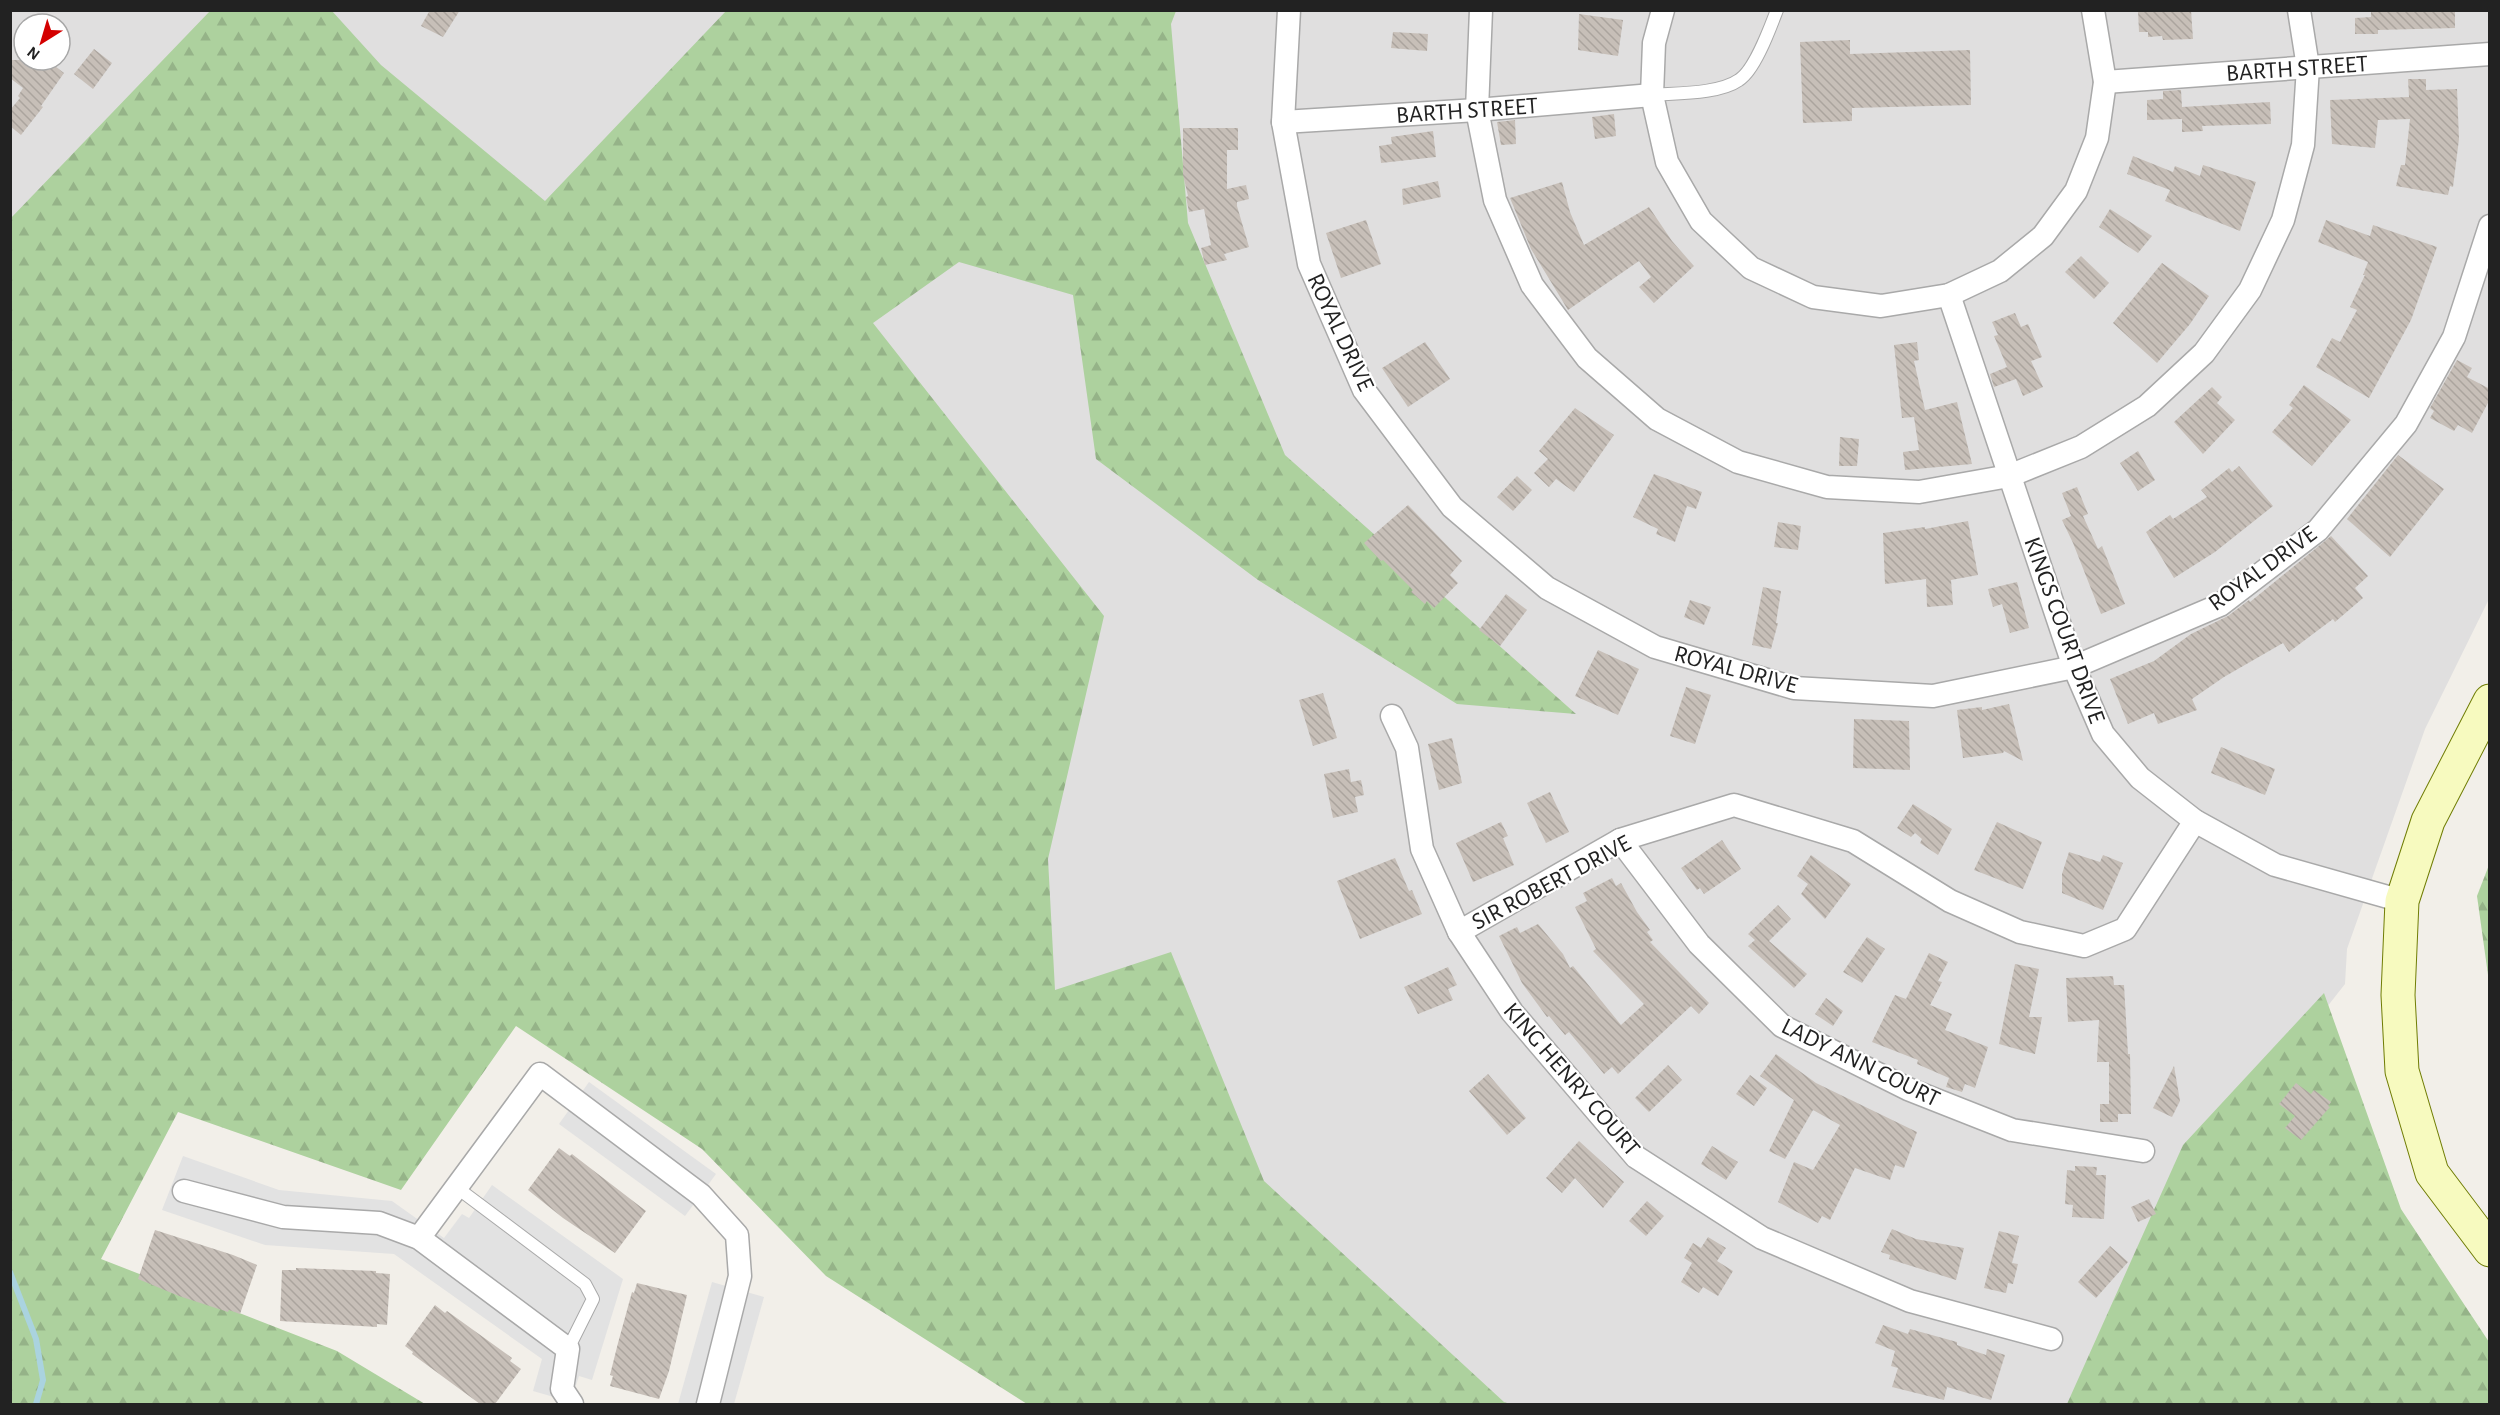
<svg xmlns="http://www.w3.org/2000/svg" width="2500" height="1415" viewBox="0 0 2500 1415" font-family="'Alegreya Sans',sans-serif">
<defs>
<pattern id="forest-firs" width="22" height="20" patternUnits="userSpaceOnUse" patternTransform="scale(1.5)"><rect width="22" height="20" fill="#add19e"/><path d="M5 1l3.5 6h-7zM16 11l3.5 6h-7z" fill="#95b388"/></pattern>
<pattern id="building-back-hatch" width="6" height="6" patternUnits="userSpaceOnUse" patternTransform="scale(1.5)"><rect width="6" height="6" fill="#c7bfb8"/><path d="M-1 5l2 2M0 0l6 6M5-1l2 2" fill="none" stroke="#aba49e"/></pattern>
</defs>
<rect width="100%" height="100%" fill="#f2efe9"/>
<!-- residential -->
<path fill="#e0dfdf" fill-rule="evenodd" d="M 11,11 L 2489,11 L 2489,599 L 2425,729 L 2347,949 L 2345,984 L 2195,1175 L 2139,1404 L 1086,1404 L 11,619 ZM 24,24 L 60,24 L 60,60 L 24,60 Z"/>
<!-- forest -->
<g fill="url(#forest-firs)">
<polygon points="210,11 332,11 381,65 545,201 726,11 1176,11 1171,24 1188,223 1285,455 1576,714 1457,704 1258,580 1096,459 1073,295 959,262 873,323 1104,616 1048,859 1055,990 1171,952 1264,1181 1504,1402 1510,1404 1027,1404 826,1276 702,1149 516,1026 401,1190 178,1112 101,1259 337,1351 425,1404 11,1404 10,219"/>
<polygon points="2489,865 2489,982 2477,896"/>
<polygon points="2324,993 2401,1209 2489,1342 2489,1404 2067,1404 2183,1145"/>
</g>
<!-- parking -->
<g fill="#e2e2e2">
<polygon points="589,1082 716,1174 685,1216 559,1124"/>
<polygon points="183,1156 279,1190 392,1201 444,1238 462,1214 469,1218 492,1185 623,1279 592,1380 579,1376 574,1391 578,1404 533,1391 542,1359 394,1254 265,1245 162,1210"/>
<polygon points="712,1282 764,1297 734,1404 678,1404"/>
</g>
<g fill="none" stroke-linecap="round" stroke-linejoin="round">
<!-- stream -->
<polyline stroke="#aad3df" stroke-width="6" points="10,1272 36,1339 43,1380 36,1404"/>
</g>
<!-- building -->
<g fill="url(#building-back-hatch)">
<polygon points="430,10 460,10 443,37 421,26"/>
<polygon points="2191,10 2193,39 2163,40 2162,36 2148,37 2148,32 2139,32 2138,11"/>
<polygon points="2371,10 2455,10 2455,28 2378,30 2378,34 2355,34 2355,18 2371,17"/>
<polygon points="1579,14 1623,20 1618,56 1578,50"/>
<polygon points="1393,32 1428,34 1427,51 1391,48"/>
<polygon points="1850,40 1850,54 1970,50 1971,105 1852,108 1852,121 1803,123 1800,42"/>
<polygon points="94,49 112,63 93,89 74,74"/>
<polygon points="10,60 47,60 64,73 41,106 43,107 21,135 10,126 10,110 20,98 18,96 23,88 10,78"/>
<polygon points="2408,79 2426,79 2426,90 2457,89 2459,139 2453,187 2450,186 2448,195 2396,186 2401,165 2405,165 2410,119 2378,120 2375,148 2332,144 2330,100 2409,97"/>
<polygon points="2181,90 2182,107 2270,102 2271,124 2202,126 2203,131 2182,132 2182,119 2147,120 2147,100 2163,99 2163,91"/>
<polygon points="1614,114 1616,136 1595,139 1592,117"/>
<polygon points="1515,120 1516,144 1501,145 1497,122"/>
<polygon points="1183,128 1238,128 1238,150 1227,150 1227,189 1246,185 1249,199 1237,202 1237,206 1249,247 1224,254 1227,260 1205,265 1201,248 1211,245 1204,209 1189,212 1186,197 1188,196 1183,175"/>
<polygon points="1433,131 1436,157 1381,163 1379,146 1392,144 1391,137"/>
<polygon points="2133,156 2173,172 2175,166 2200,176 2203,165 2256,182 2240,231 2165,201 2170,190 2127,174"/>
<polygon points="1438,181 1441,197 1403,205 1402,189"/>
<polygon points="1562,182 1570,212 1584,245 1649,207 1672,241 1694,266 1654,303 1639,287 1651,277 1639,261 1568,310 1531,249 1510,198"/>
<polygon points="2110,209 2152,236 2138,253 2099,227"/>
<polygon points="1366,220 1381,264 1341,278 1326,233"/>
<polygon points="2326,220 2370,236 2373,225 2437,247 2411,320 2369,398 2316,367 2332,338 2340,342 2357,310 2350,307 2365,275 2363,275 2368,262 2318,242"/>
<polygon points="2081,256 2109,283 2094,299 2065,272"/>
<polygon points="2162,263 2209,296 2190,324 2157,363 2113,323"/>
<polygon points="2015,313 2021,327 2028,324 2042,357 2031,361 2043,387 2023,396 2016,379 1994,387 1990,374 2007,367 1994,336 1998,335 1992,322"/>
<polygon points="1425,342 1450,379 1408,407 1382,368"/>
<polygon points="1917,342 1919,360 1914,361 1925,410 1957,402 1972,464 1905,470 1903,452 1919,450 1914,417 1902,418 1894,345"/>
<polygon points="2457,360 2472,368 2467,377 2490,389 2490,399 2472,433 2458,425 2454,431 2430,418 2434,411 2430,408"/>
<polygon points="2304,385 2351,420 2312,466 2272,432 2293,408 2289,405"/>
<polygon points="2212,387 2222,397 2217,403 2235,420 2203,454 2174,422"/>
<polygon points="1575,408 1614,435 1574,492 1556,479 1549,487 1534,473 1548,459 1539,451"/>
<polygon points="1840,437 1859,439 1857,466 1839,466"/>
<polygon points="2138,451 2155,480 2138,491 2120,463"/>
<polygon points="2398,455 2444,489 2390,557 2347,519"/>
<polygon points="2239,466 2273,506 2215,552 2174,578 2146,532 2170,515 2173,519 2207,497 2201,490 2229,468 2232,472"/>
<polygon points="1654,474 1702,492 1696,509 1687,506 1675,542 1656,534 1658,529 1633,517"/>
<polygon points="1517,476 1532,490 1513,511 1497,497"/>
<polygon points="2077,487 2088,514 2083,516 2098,549 2102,546 2125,604 2101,614 2073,543 2062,520 2071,516 2062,493"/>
<polygon points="1408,505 1462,561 1450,575 1458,583 1434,608 1427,601 1425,604 1411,592 1413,590 1383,560 1381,561 1364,543"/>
<polygon points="1968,521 1978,575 1951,580 1953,605 1927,607 1926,579 1885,584 1883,533 1925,527 1925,529"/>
<polygon points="1778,522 1801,526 1798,550 1774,547"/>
<polygon points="2331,536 2368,576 2355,588 2363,598 2335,622 2333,619 2289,652 2283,643 2224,677 2192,699 2197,710 2158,724 2154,713 2128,724 2110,679 2154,661 2191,634 2228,616 2249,600 2250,602"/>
<polygon points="2017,582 2029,628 2010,633 2002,604 1993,607 1988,589"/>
<polygon points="1763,587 1781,591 1776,623 1778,623 1771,649 1752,645"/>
<polygon points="1506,594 1527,610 1500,646 1479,630"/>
<polygon points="1690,600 1711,607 1704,625 1684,617"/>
<polygon points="1598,650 1639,669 1618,715 1575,696"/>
<polygon points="1686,687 1711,695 1695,744 1670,736"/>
<polygon points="1323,693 1337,738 1313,746 1299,700"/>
<polygon points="2009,704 2023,761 2004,751 2003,753 1963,758 1957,710 1982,707 1982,710"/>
<polygon points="1854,719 1909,721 1910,770 1853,768"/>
<polygon points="1452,738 1462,783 1439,790 1428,744"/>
<polygon points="2221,747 2275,769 2265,795 2211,773"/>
<polygon points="1349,769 1351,782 1361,780 1364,795 1355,797 1358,812 1333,818 1324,774"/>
<polygon points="1550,792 1569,832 1546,843 1527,803"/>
<polygon points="1913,804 1952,829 1938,855 1920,843 1922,839 1915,833 1911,837 1897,828"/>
<polygon points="1501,822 1508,836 1503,838 1514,865 1473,882 1456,843"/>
<polygon points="1997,822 2042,842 2023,889 1974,870"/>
<polygon points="1722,840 1741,869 1704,894 1700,888 1697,890 1681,868"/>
<polygon points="2069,852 2100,862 2103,855 2123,863 2103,910 2062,893 2062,874"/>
<polygon points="1811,855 1851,884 1825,919 1801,894 1808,884 1797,876"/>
<polygon points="1395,858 1409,891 1412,890 1422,914 1360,939 1337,881"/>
<polygon points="1612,878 1616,886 1621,883 1637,912 1650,930 1647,932 1653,940 1650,942 1709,1003 1699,1014 1691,1006 1618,1074 1612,1067 1604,1074 1569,1032 1565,1035 1549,1016 1547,1017 1522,983 1499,936 1517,927 1520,933 1538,924 1563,954 1570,968 1573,966 1621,1025 1644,1004 1593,951 1596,949 1575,907 1587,901 1583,893"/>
<polygon points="1778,905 1791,919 1769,941 1807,974 1794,988 1748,946 1755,940 1748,934"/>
<polygon points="1867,937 1885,949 1862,983 1843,972"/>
<polygon points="1929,953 1948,962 1938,981 1942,982 1930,1005 1952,1014 1945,1030 1988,1047 1975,1088 1965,1084 1962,1092 1946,1087 1949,1078 1917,1064 1918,1060 1872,1042 1895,995 1906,999"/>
<polygon points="2015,964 2039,969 2029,1017 2042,1017 2035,1054 1999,1044"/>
<polygon points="1448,967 1457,985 1448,989 1453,1000 1418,1014 1404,987"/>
<polygon points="2113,976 2114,985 2124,985 2128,1054 2130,1054 2131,1114 2118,1114 2118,1122 2100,1122 2100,1104 2109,1104 2109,1062 2097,1062 2099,1020 2068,1022 2066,978"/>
<polygon points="1826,998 1843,1011 1833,1026 1815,1014"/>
<polygon points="1776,1054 1816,1083 1917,1132 1904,1168 1895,1165 1890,1180 1855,1168 1830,1220 1822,1216 1818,1223 1778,1202 1794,1162 1813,1170 1840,1125 1813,1110 1785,1159 1769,1151 1794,1100 1760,1076"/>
<polygon points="1668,1065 1682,1080 1649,1112 1635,1098"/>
<polygon points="2174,1066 2180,1101 2172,1117 2153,1108"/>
<polygon points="1488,1074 1526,1118 1507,1135 1469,1091"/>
<polygon points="1750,1075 1767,1088 1754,1106 1736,1094"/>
<polygon points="2296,1083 2311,1094 2314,1090 2331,1102 2328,1106 2330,1107 2301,1140 2285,1128 2295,1116 2279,1104"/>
<polygon points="1579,1141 1624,1182 1603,1208 1575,1178 1562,1193 1546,1178"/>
<polygon points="1712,1146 1738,1162 1726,1180 1701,1164"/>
<polygon points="559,1148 570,1156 572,1154 646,1211 615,1253 563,1218 528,1190"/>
<polygon points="2075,1166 2097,1167 2096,1175 2106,1175 2104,1219 2072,1217 2073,1205 2065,1204 2067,1170 2075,1171"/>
<polygon points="2149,1199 2156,1214 2138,1222 2131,1207"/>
<polygon points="1647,1201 1664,1216 1646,1236 1629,1221"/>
<polygon points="1892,1229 1916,1239 1964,1248 1956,1280 1889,1259 1890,1255 1881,1252"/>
<polygon points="155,1230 233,1255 257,1265 240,1314 229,1310 228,1312 179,1296 138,1279"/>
<polygon points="1999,1231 2019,1236 2012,1263 2018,1264 2013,1284 2008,1283 2006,1293 1984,1288"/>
<polygon points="1708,1237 1726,1248 1717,1261 1733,1271 1718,1296 1703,1287 1699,1293 1681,1282 1692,1263 1684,1258 1693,1243 1701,1248"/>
<polygon points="2110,1246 2128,1262 2096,1298 2078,1282"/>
<polygon points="296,1268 376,1271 376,1273 390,1274 387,1325 377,1324 377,1327 280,1321 282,1270 296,1270"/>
<polygon points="637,1283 687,1295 669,1371 659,1399 610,1386 613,1376 610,1375 618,1343 632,1292 634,1293"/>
<polygon points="435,1305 445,1313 447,1311 512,1358 510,1361 521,1369 495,1404 480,1404 412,1354 413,1352 405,1346"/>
<polygon points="1883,1325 1908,1334 1910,1329 1957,1342 1957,1345 1986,1355 1987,1349 2005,1355 1991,1400 1947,1387 1944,1400 1892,1387 1898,1368 1891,1366 1895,1351 1875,1343"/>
</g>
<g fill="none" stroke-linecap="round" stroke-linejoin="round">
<defs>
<g id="service">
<path d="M 1652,95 C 1677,93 1719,94 1739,80 C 1755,70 1770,28 1777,10"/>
<polyline points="456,1187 585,1284 593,1299 568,1349"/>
</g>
<g id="minor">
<polyline points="1289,10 1283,122 1309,264 1364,390 1452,507 1547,588 1655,647 1794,688 1933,696 2074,667 2220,605 2318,530 2406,424 2454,337 2490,226"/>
<polyline points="1481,10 1477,110 1495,200 1532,285 1587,358 1657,419 1738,462 1827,487 1919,492 2009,476 2081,447 2147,406 2204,353 2250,290 2283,220 2303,145 2308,67 2299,10"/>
<polyline points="1663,10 1654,43 1652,95 1667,162 1701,221 1751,268 1813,297 1881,306 1949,295 2000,271 2043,236 2076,191 2097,138 2105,82 2093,10"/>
<polyline points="2105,82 2490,54"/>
<polyline points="1283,122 1477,110 1652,95"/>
<polyline points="1949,295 2074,667 2103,734 2140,778 2195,821 2275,865 2402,901"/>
<polyline points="1392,716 1407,748 1422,849 1459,932 1512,1012 1636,1157 1762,1238 1910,1301 2051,1339"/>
<polyline points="1620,840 1699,944 1782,1026 1908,1089 2012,1130 2143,1151"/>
<polyline points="1459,932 1620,840 1734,805 1853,841 1950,901 2020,932 2084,946 2125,929 2195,821"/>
<polyline points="184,1191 283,1217 379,1223 419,1238 568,1349 562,1389 572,1404"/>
<polyline points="419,1238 540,1074 701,1195 737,1235 740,1276 708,1404"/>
</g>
<polyline id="secondary" points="2490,701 2428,821 2402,901 2398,995 2402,1071 2432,1173 2490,1250"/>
</defs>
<!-- service casing -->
<use href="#service" stroke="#a9a9a9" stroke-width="14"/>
<!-- minor casing -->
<use href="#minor" stroke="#a9a9a9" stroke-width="25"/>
<!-- secondary casing -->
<use href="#secondary" stroke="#707d05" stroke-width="35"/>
<!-- service -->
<use href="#service" stroke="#fff" stroke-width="12"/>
<!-- minor -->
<use href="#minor" stroke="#fff" stroke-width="22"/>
<!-- secondary -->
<use href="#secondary" stroke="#f7fabf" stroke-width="33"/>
</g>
<g text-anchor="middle" stroke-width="4.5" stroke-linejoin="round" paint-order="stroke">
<!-- street labels -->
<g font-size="24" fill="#222" stroke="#fff">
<text transform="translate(2297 68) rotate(-4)" y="8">BARTH STREET</text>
<text transform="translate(1467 110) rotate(-4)" y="8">BARTH STREET</text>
<text transform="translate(1341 332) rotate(65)" y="8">ROYAL DRIVE</text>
<text transform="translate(2262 568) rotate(-36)" y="8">ROYAL DRIVE</text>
<text transform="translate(2065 630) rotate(70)" y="8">KINGS COURT DRIVE</text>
<text transform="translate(1736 669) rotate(15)" y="8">ROYAL DRIVE</text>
<text transform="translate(1551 882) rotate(-28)" y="8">SIR ROBERT DRIVE</text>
<text transform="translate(1861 1062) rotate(26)" y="8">LADY ANN COURT</text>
<text transform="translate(1572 1079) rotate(49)" y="8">KING HENRY COURT</text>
</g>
</g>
<!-- border -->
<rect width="2500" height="1415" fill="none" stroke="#222222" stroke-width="24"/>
<!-- north arrow -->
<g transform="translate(42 42) rotate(217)"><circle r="28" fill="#ffffff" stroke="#a7a7a7" stroke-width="1.5"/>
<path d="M0-4.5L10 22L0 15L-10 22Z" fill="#d40000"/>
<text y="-9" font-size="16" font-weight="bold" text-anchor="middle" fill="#222222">N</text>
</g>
</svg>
